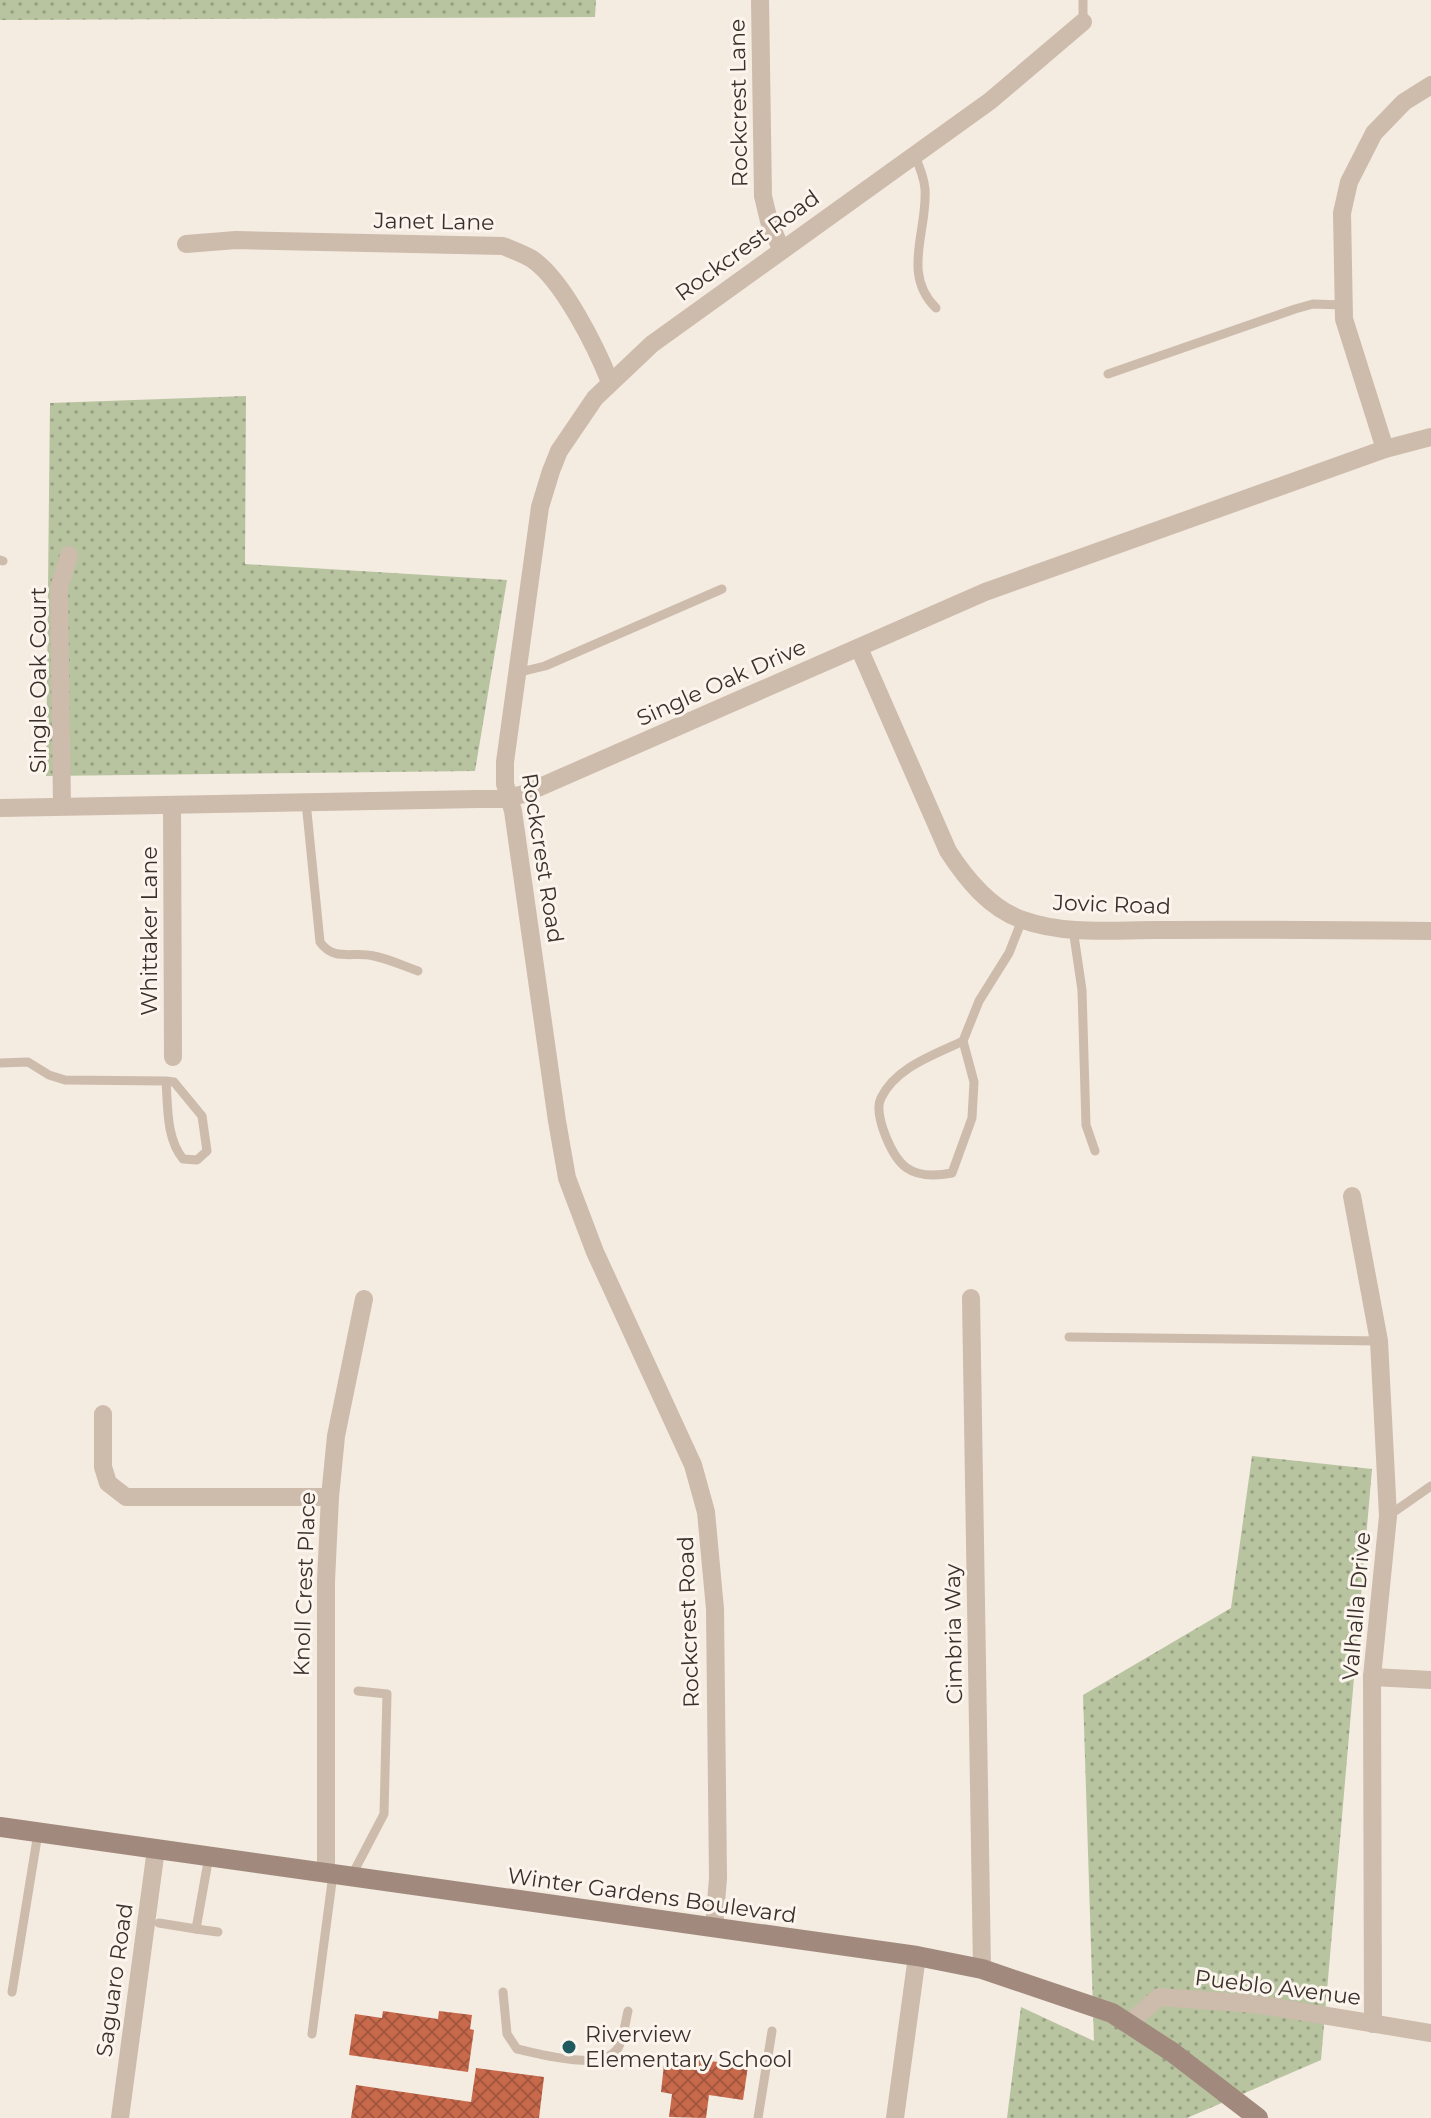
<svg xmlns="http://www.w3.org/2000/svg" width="1431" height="2118" viewBox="0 0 1431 2118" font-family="Montserrat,sans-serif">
<defs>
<pattern id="grass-dots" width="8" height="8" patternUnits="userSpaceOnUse" patternTransform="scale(2)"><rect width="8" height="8" fill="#b8c4a0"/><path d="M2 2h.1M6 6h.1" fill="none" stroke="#97a083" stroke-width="1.8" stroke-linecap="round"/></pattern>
<pattern id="building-cross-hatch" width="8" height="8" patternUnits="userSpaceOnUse" patternTransform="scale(2)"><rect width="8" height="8" fill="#c8694b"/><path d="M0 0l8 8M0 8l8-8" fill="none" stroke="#a4573f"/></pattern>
</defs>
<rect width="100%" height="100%" fill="#f4ebe1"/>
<!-- grass -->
<g fill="url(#grass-dots)">
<polygon points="0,0 596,0 595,17 0,20"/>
<polygon points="246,396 245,564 507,580 475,771 46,776 50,403"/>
<polygon points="1252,1456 1372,1469 1321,2060 1187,2118 1007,2118 1021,2007 1094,2041 1083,1695 1231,1608"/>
</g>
<!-- building -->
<g fill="url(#building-cross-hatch)">
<polygon points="383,2011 438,2019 439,2011 472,2015 470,2029 474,2030 468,2072 349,2055 355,2014 382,2018"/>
<polygon points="665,2055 748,2066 743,2100 709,2095 706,2118 669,2117 672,2094 661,2092"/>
<polygon points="476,2068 544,2077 539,2118 351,2118 356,2085 471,2102"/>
</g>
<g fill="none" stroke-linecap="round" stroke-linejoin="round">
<!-- lane -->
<g stroke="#cdbbac" stroke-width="9">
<polyline points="1083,22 1083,0"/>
<path d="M 914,154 C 919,165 924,177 925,189 C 928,230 901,274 936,308"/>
<polyline points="1108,374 1295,309 1313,304 1344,305"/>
<polyline points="0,560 3,561"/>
<polyline points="516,673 545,666 722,589"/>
<path d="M 306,802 L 320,942 C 334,962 353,951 374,956 C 389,959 404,966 418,971"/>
<polyline points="1073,929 1082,990 1086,1125 1095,1151"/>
<path d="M 963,1041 C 934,1055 896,1067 881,1098 C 877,1106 880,1120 883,1129 C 896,1166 910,1181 952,1173 L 972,1118 L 974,1082 L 963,1041 L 979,1001 L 1009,953 L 1022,920"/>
<path d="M 0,1063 L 28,1062 L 49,1075 L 65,1080 L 166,1081 L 174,1082 L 202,1116 L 207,1151 L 197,1160 L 183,1159 C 166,1138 168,1107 166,1081"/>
<polyline points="1069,1337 1379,1341"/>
<polyline points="1388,1516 1431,1486"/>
<polyline points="351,1877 384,1814 387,1694 358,1691"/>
<polyline points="159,1923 196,1929 209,1856"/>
<polyline points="196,1929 218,1932"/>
<polyline points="12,1992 38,1833"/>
<path d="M 503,1992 L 507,2034 L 517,2049 C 541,2054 603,2072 618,2048 C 624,2037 625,2023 628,2011"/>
<polyline points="312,2034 333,1874"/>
<polyline points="758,2118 772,2031"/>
</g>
<!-- street -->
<g stroke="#cdbbac" stroke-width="18">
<polyline points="760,0 763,196 769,221 781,249"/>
<path d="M 186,244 L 236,240 L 503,246 C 513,250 524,254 532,259 C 563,280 596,347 610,382"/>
<polyline points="1385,449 1344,319 1342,213 1349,182 1374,133 1404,102 1431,85"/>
<path d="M 859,648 L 948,851 C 966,879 990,909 1023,920 C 1065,935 1112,930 1156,930 C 1248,929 1340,930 1431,931"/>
<polyline points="172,805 173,1057"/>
<polyline points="62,806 59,588 69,555"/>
<polyline points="0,808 478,799 502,799 524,794 985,592 1385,449 1431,437"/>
<polyline points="1352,1196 1379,1341 1388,1516 1372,1677 1373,2024"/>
<polyline points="971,1298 982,1969"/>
<polyline points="103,1414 103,1467 108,1483 126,1497 330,1497"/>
<polyline points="1372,1677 1431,1680"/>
<polyline points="326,1873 326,1581 330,1497 336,1436 364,1299"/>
<polyline points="714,1927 718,1878 715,1609 706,1512 693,1465 595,1252 567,1178 557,1121 513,811 505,784 505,762 540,507 551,471 559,451 595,398 652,344 990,101 1083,22"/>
<polyline points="1128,2024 1159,1997 1255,2004 1431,2033"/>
<polyline points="120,2118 156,1849"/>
<polyline points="895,2118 917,1956"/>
</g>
<!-- secondary -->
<polyline stroke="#a18a7d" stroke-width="20" points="0,1827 917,1956 982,1969 1112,2013 1172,2052 1258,2118"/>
</g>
<!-- markers -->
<circle fill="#1f5a5e" stroke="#fbf5ee" stroke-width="3" cx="569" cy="2047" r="8"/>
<g text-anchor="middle" stroke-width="6" stroke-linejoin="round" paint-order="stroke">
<!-- street labels -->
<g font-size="22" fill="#3b302b" stroke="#fbf5ee">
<text transform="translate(738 103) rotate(-91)" y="8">Rockcrest Lane</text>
<text transform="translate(434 221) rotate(1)" y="8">Janet Lane</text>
<text transform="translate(747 245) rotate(-36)" y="8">Rockcrest Road</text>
<text transform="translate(38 680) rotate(-90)" y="8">Single Oak Court</text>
<text transform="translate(721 682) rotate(-24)" y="8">Single Oak Drive</text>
<text transform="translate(543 858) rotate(81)" y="8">Rockcrest Road</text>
<text transform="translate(1112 904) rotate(2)" y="8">Jovic Road</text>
<text transform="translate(149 931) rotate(-90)" y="8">Whittaker Lane</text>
<text transform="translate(304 1584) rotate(-88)" y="8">Knoll Crest Place</text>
<text transform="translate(1356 1606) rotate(-85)" y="8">Valhalla Drive</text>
<text transform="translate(688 1622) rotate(-92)" y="8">Rockcrest Road</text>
<text transform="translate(953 1634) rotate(-91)" y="8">Cimbria Way</text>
<text transform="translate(652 1895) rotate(8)" y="8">Winter Gardens Boulevard</text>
<text transform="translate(114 1980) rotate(-82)" y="8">Saguaro Road</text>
<text transform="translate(1278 1987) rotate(7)" y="8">Pueblo Avenue</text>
</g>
<!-- poi labels -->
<g font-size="22" fill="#3b302b" stroke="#fbf5ee" text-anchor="start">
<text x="585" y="2042">Riverview<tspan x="585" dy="25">Elementary School</tspan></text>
</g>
</g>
</svg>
